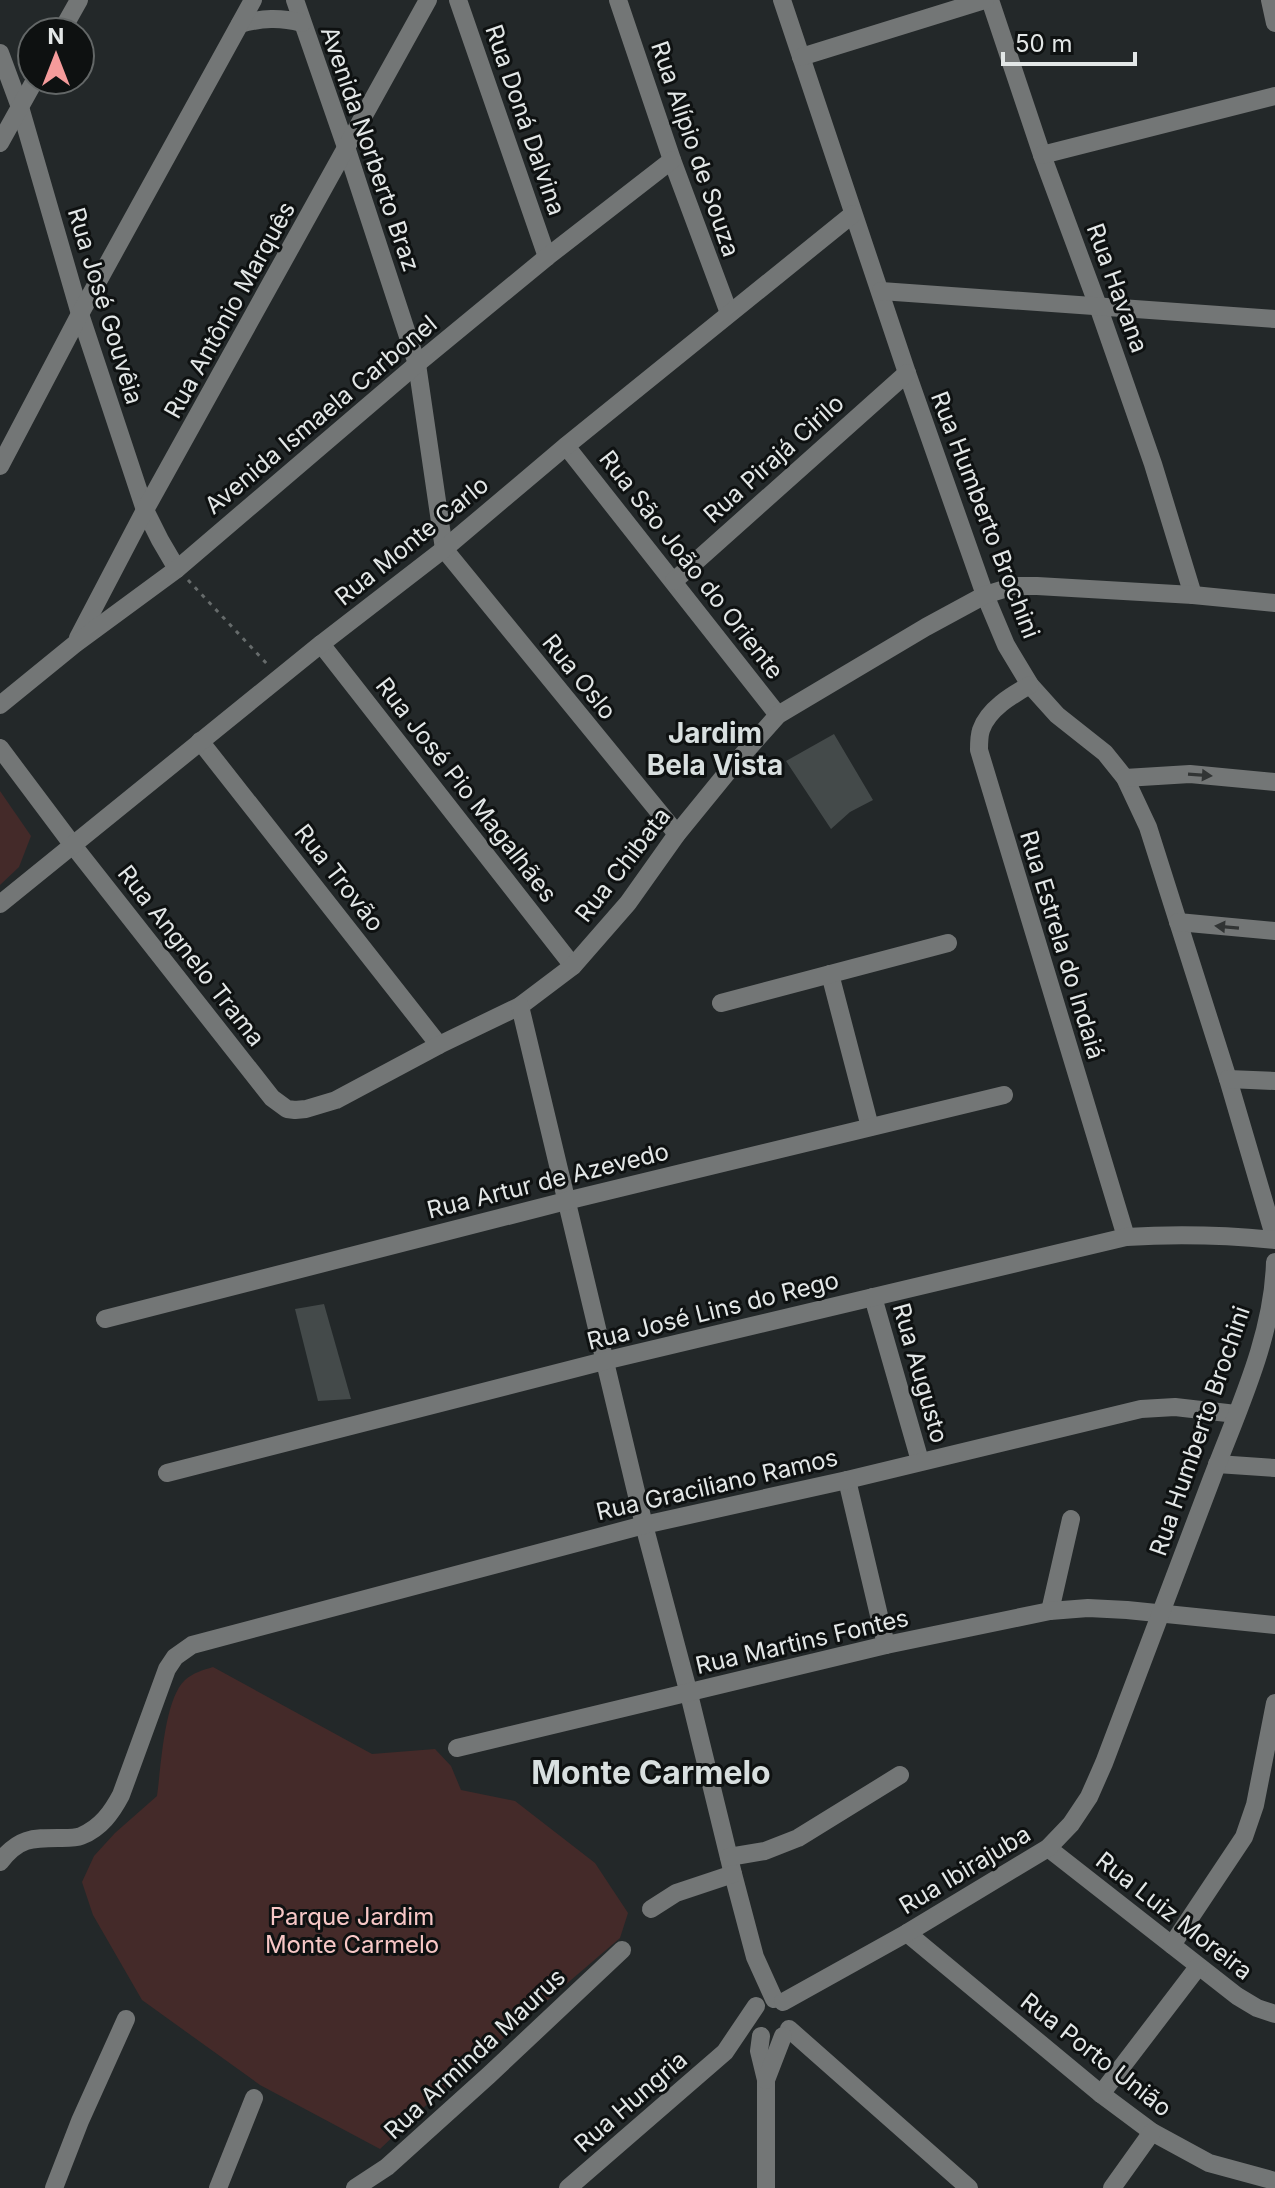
<svg xmlns="http://www.w3.org/2000/svg" width="1275" height="2188" viewBox="0 0 1275 2188" font-family="Inter,sans-serif">
<rect width="100%" height="100%" fill="#232829"/>
<!-- green -->
<g fill="#442a29">
<polygon points="0,791 31,836 19,867 0,885"/>
<path d="M 213,1667 L 372,1754 L 435,1749 L 451,1766 L 461,1790 L 515,1801 L 595,1863 L 628,1913 L 620,1938 L 437,2095 L 380,2149 L 260,2085 L 142,2000 L 93,1915 L 82,1882 L 94,1856 L 115,1833 L 157,1796 C 161,1768 164,1699 185,1680 C 193,1673 203,1670 213,1667 Z"/>
</g>
<!-- building -->
<g fill="#444a4a">
<polygon points="834,734 873,800 850,812 831,829 786,761"/>
<polygon points="324,1304 351,1399 318,1401 295,1309"/>
</g>
<g fill="none" stroke-linecap="round" stroke-linejoin="round">
<!-- path -->
<polyline stroke="#666b6b" stroke-width="3" stroke-dasharray="4 6" stroke-linecap="butt" points="188,580 268,665"/>
<!-- minor -->
<g stroke="#737676" stroke-width="18">
<polyline points="295,0 347,150 417,364 444,549 677,834"/>
<polyline points="458,0 547,257"/>
<polyline points="618,0 672,160 729,313"/>
<polyline points="782,0 907,373 985,595 1006,645 1030,685 1057,715 1105,753 1125,778 1148,827 1228,1079 1275,1239"/>
<polyline points="990,0 1042,155 1098,306 1153,464 1193,595"/>
<polyline points="1270,0 1275,23"/>
<path d="M 240,24 C 262,18 280,17 302,23"/>
<polyline points="61,32 79,0"/>
<polyline points="0,53 20,107 80,314 145,510 160,540 177,569"/>
<polyline points="801,57 985,0"/>
<polyline points="0,143 35,80"/>
<polyline points="1042,155 1275,96"/>
<polyline points="881,291 1275,319"/>
<polyline points="566,446 778,715"/>
<polyline points="0,466 80,314 253,0"/>
<polyline points="674,581 907,373"/>
<polyline points="78,638 145,510 428,0"/>
<polyline points="321,644 573,966"/>
<path d="M 1030,685 C 1012,695 988,709 981,730 C 979,736 979,744 979,750 L 1126,1237"/>
<polyline points="0,705 75,644 177,569 417,364 547,257 672,160"/>
<polyline points="200,741 439,1045"/>
<polyline points="0,748 72,844 272,1098 287,1109 295,1110 306,1109 336,1100 439,1045 520,1006 573,966 628,903 677,834 730,769 778,715 926,627 985,595 1014,586 1037,586 1193,595 1275,603"/>
<polyline points="1125,778 1190,774 1275,782"/>
<polyline points="0,904 321,644 444,549 566,446 853,214"/>
<polyline points="1178,922 1275,931"/>
<polyline points="830,974 870,1127"/>
<polyline points="721,1003 948,943"/>
<polyline points="520,1006 644,1525 689,1694 733,1874 755,1957 774,1999"/>
<polyline points="1228,1079 1275,1081"/>
<polyline points="873,1297 920,1461"/>
<polyline points="105,1319 566,1201 1004,1095"/>
<polyline points="1217,1464 1275,1468"/>
<path d="M 167,1473 L 604,1361 L 1126,1237 C 1176,1234 1225,1235 1275,1240"/>
<polyline points="847,1480 886,1645"/>
<polyline points="1050,1611 1071,1519"/>
<polyline points="457,1748 886,1645 1050,1611 1088,1608 1127,1610 1275,1625"/>
<polyline points="1048,1848 1237,1996 1257,2008 1275,2014"/>
<polyline points="729,1857 765,1851 798,1838 900,1775"/>
<path d="M 0,1862 C 19,1837 33,1838 62,1838 C 69,1838 76,1838 81,1836 C 101,1828 112,1812 121,1795 L 167,1669 L 175,1657 L 192,1645 L 644,1525 L 847,1480 L 1141,1409 L 1175,1407 L 1236,1414"/>
<polyline points="651,1909 676,1893 733,1874"/>
<polyline points="907,1933 1101,2094 1152,2132 1209,2163 1275,2181"/>
<polyline points="1172,1945 1244,1837 1255,1805 1275,1703"/>
<path d="M 783,2002 L 907,1933 L 1048,1848 L 1071,1824 L 1089,1797 L 1104,1763 C 1140,1668 1176,1573 1212,1478 C 1238,1409 1273,1337 1275,1262"/>
<polyline points="789,2029 969,2188"/>
<polyline points="761,2036 759,2051 766,2080 766,2188"/>
<polyline points="766,2080 783,2036"/>
<polyline points="1101,2094 1198,1967"/>
<polyline points="54,2188 80,2121 126,2019"/>
<polyline points="218,2188 254,2098"/>
<polyline points="355,2188 387,2167 488,2076 622,1950"/>
<polyline points="568,2188 725,2052 756,2006"/>
<polyline points="1112,2188 1152,2132"/>
</g>
</g>
<!-- one-way arrows -->
<defs><path id="oneway-solid" d="M-6-.8H1V-3.2L6.5 0L1 3.2V.8H-6Z" transform="scale(2)"/></defs>
<g fill="#313434">
<use href="#oneway-solid" transform="translate(1200 775) rotate(4)"/>
<use href="#oneway-solid" transform="translate(1227 927) rotate(-175)"/>
</g>
<g text-anchor="middle" stroke-width="6" stroke-linejoin="round" paint-order="stroke">
<!-- street labels -->
<g font-size="24" fill="#e3e7e7" stroke="#0e1111">
<text transform="translate(525 120) rotate(71)" y="8">Rua Doná Dalvina</text>
<text transform="translate(370 149) rotate(71)" y="8">Avenida Norberto Braz</text>
<text transform="translate(695 149) rotate(71)" y="8">Rua Alípio de Souza</text>
<text transform="translate(1117 288) rotate(70)" y="8">Rua Havana</text>
<text transform="translate(105 306) rotate(73)" y="8">Rua José Gouvêia</text>
<text transform="translate(230 310) rotate(-61)" y="8">Rua Antônio Marquês</text>
<text transform="translate(321 415) rotate(-40)" y="8">Avenida Ismaela Carbonel</text>
<text transform="translate(774 459) rotate(-42)" y="8">Rua Pirajá Cirilo</text>
<text transform="translate(985 515) rotate(69)" y="8">Rua Humberto Brochini</text>
<text transform="translate(412 541) rotate(-39)" y="8">Rua Monte Carlo</text>
<text transform="translate(691 565) rotate(52)" y="8">Rua São João do Oriente</text>
<text transform="translate(579 677) rotate(51)" y="8">Rua Oslo</text>
<text transform="translate(466 790) rotate(52)" y="8">Rua José Pio Magalhães</text>
<text transform="translate(623 865) rotate(-52)" y="8">Rua Chibata</text>
<text transform="translate(339 878) rotate(52)" y="8">Rua Trovão</text>
<text transform="translate(1062 945) rotate(73)" y="8">Rua Estrela do Indaiá</text>
<text transform="translate(191 956) rotate(52)" y="8">Rua Angnelo Trama</text>
<text transform="translate(548 1181) rotate(-14)" y="8">Rua Artur de Azevedo</text>
<text transform="translate(713 1311) rotate(-14)" y="8">Rua José Lins do Rego</text>
<text transform="translate(920 1373) rotate(74)" y="8">Rua Augusto</text>
<text transform="translate(1200 1431) rotate(-71)" y="8">Rua Humberto Brochini</text>
<text transform="translate(717 1485) rotate(-13)" y="8">Rua Graciliano Ramos</text>
<text transform="translate(802 1642) rotate(-13)" y="8">Rua Martins Fontes</text>
<text transform="translate(965 1870) rotate(-31)" y="8">Rua Ibirajuba</text>
<text transform="translate(1174 1916) rotate(38)" y="8">Rua Luiz Moreira</text>
<text transform="translate(475 2054) rotate(-43)" y="8">Rua Arminda Maurus</text>
<text transform="translate(1096 2055) rotate(38)" y="8">Rua Porto União</text>
<text transform="translate(631 2102) rotate(-41)" y="8">Rua Hungria</text>
</g>
<!-- park labels -->
<g font-size="24" fill="#f7c7c6" stroke="#0e1111">
<text x="352" y="1925">Parque Jardim<tspan x="352" dy="28">Monte Carmelo</tspan></text>
</g>
<!-- quarter labels -->
<g font-size="28" font-weight="bold" fill="#d8dfdf" stroke="#0e1111">
<text x="715" y="743">Jardim<tspan x="715" dy="32">Bela Vista</tspan></text>
</g>
<!-- district labels -->
<g font-size="32" font-weight="bold" fill="#d8dfdf" stroke="#0e1111">
<text x="651" y="1784">Monte Carmelo</text>
</g>
</g>
<!-- north arrow -->
<g transform="translate(56 56)"><circle r="38" fill="#0e1111" stroke="#636767" stroke-width="2"/>
<path d="M0-6L14 30L0 20L-14 30Z" fill="#f59b9b"/>
<text y="-12" font-size="22" font-weight="bold" text-anchor="middle" fill="#e3e7e7">N</text>
</g>
<!-- scale -->
<path d="M1003 52v12h132v-12" fill="none" stroke="#e3e7e7" stroke-width="4"/>
<text x="1015" y="52" font-size="24" fill="#e3e7e7" stroke="#0e1111" stroke-width="6" paint-order="stroke">50 m</text>
</svg>
